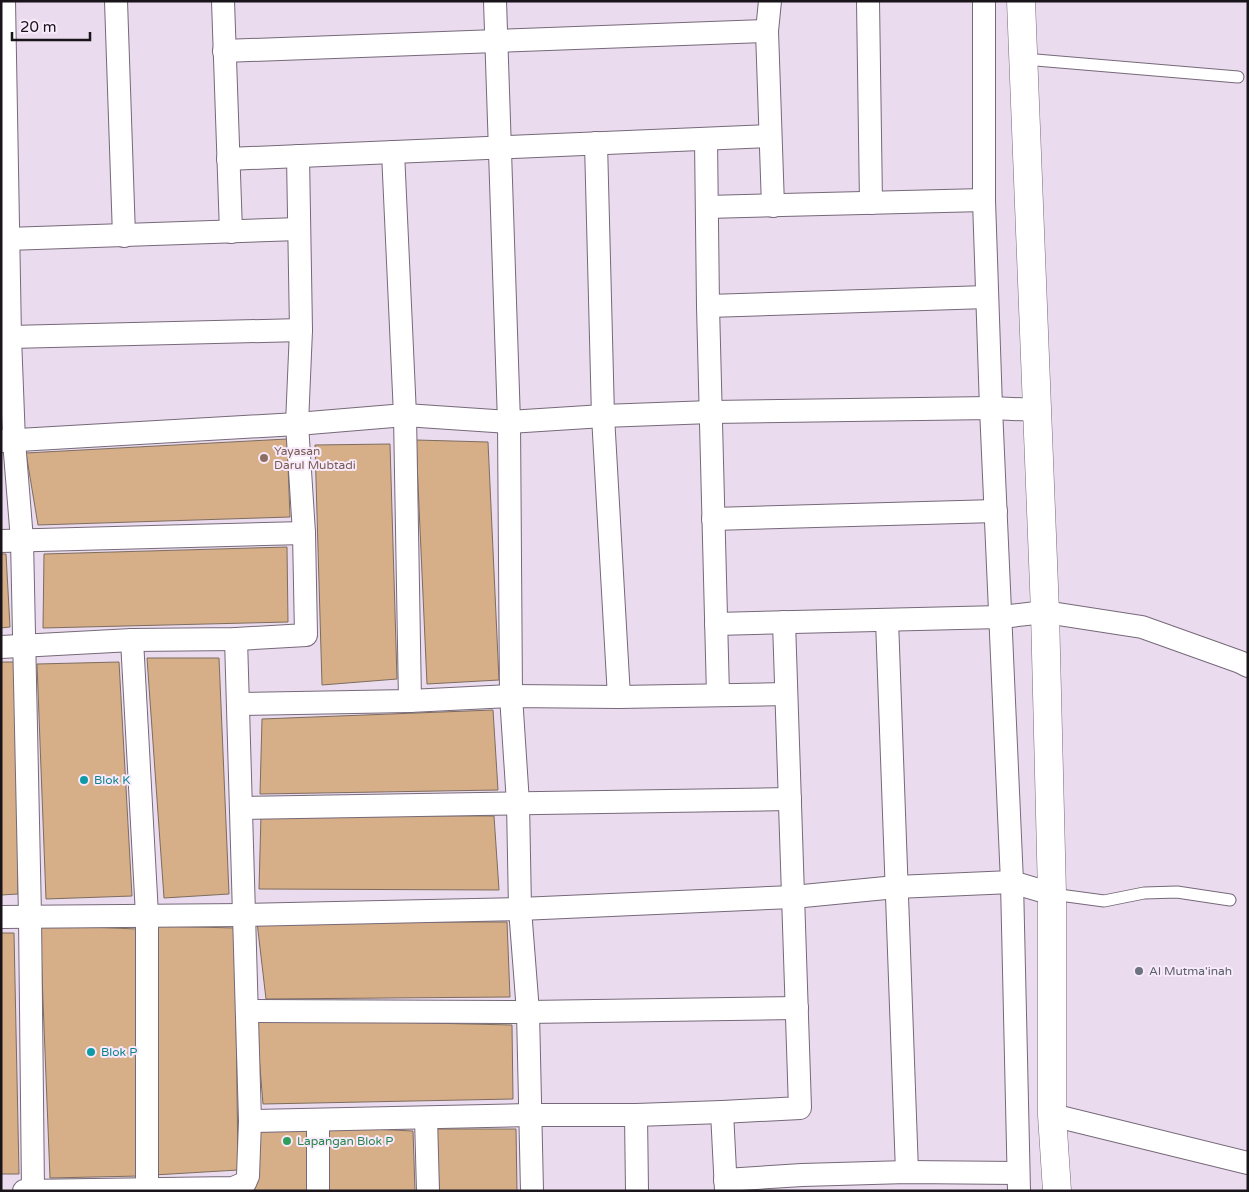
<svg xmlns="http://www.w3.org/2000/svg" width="1249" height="1192" viewBox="0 0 1249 1192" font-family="'Varela Round',sans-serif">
<rect width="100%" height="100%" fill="#eadbee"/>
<!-- building -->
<g fill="#d6ae87" stroke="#7d6d5e">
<polygon points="287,439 290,517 38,525 26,453"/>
<polygon points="416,440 488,442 499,680 427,684"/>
<polygon points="390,444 397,679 322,685 315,445"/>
<polygon points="287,547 288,622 43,628 44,554"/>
<polygon points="1,554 6,554 10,627 1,628"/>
<polygon points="147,658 219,658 229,894 164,898"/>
<polygon points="1,662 16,662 18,894 1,895"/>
<polygon points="119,662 132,896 46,899 37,664"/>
<polygon points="493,710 498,790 260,794 262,719"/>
<polygon points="261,815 494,816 499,890 259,889"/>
<polygon points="257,922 507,922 510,997 266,999"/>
<polygon points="40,925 137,929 139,1176 50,1178"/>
<polygon points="157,926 235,928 238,1170 154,1175"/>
<polygon points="1,933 14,933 19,1174 1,1174"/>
<polygon points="256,1019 512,1025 513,1099 263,1104"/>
<polygon points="328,1127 413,1131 415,1191 329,1191"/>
<polygon points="437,1129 516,1129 517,1191 439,1191"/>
<polygon points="261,1130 309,1130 308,1191 253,1191"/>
</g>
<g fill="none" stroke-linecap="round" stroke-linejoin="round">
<defs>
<g id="service">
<polyline points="1024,59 1238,77"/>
<polyline points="1052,894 1104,901 1144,893 1177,892 1230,900"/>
</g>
<g id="minor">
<polyline points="4,1 10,337 14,441 22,540 30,916 33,1191"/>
<polyline points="116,1 124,236"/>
<polyline points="223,1 231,232"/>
<polyline points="495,1 509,422 511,696 518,803 520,909 528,1012 532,1191"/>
<polyline points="770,1 767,31 773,206"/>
<polyline points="868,1 871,203"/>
<polyline points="984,1 984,200 991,408 1012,882 1019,1191"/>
<polyline points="224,51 767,31"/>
<polyline points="706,139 708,306 718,695"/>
<polyline points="596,143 603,416 619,697"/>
<polyline points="393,152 405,415 410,701"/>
<polyline points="228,159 770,136"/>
<polyline points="707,207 984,200"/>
<polyline points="7,239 299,229"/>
<polyline points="708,306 987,297"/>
<polyline points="10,337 301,330"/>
<polyline points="1,441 297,424 405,415 509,422 603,416 711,412 991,408 1037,410"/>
<polyline points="713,519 996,511"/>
<polyline points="1,541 304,533"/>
<polyline points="887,620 907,1172"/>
<polyline points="716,624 1001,617 1045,612 1142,627 1240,662 1248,666"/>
<polyline points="132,640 147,915 147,1189"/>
<polyline points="1,647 132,640 236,639 306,635 304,533 297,424 301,330 298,156"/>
<polyline points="238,704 410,701 511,696 619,697 786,694"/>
<polyline points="241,808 790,799"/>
<polyline points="1,917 244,915 520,909 793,897 896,887 1012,882 1052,894"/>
<polyline points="247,1011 528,1012 797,1008"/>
<polyline points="722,1112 726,1191"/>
<polyline points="636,1115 637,1191"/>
<polyline points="1052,1115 1248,1163"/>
<polyline points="426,1118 428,1191"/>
<polyline points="318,1120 318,1191"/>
<polyline points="250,1121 530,1115 636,1115 722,1112 800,1108 784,622"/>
<polyline points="725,1180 802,1175 907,1172 1018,1173"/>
<polyline points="24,1191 233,1188 245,1183 248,1176 250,1121 236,639"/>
</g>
<polyline id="tertiary" points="1021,1 1045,612 1052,894 1052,1115 1057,1191"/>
</defs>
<!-- service casing -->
<use href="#service" stroke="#766979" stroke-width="13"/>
<!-- minor casing -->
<use href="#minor" stroke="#766979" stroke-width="24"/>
<!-- tertiary casing -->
<use href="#tertiary" stroke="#766979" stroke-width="29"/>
<!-- service -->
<use href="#service" stroke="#fff" stroke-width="11"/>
<!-- minor -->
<use href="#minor" stroke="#fff" stroke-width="22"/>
<!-- tertiary -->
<use href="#tertiary" stroke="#fff" stroke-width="28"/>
</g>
<!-- markers -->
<circle fill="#8d6e63" stroke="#f8e9fb" stroke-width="2" cx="264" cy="458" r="5"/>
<g fill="#0f9aa8" stroke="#f8e9fb" stroke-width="2">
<circle cx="84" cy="780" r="5"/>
<circle cx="91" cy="1052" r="5"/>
</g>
<circle fill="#6b7280" stroke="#f8e9fb" stroke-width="2" cx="1139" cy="971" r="5"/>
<circle fill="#2e9e5b" stroke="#f8e9fb" stroke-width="2" cx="287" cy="1141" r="5"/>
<g text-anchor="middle" stroke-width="4" stroke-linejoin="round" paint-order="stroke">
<!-- education labels -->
<g font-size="12" fill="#785e54" stroke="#f8e9fb" text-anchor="start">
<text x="274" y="455">Yayasan<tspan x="274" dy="14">Darul Mubtadi</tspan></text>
</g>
<!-- culture labels -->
<g font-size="12" fill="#0d838f" stroke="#f8e9fb" text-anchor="start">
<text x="94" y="784">Blok K</text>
<text x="101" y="1056">Blok P</text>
</g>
<!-- worship labels -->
<g font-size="12" fill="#5b616d" stroke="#f8e9fb" text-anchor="start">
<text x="1149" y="975">Al Mutma'inah</text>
</g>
<!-- leisure labels -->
<g font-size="12" fill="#27864d" stroke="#f8e9fb" text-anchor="start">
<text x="297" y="1145">Lapangan Blok P</text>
</g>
</g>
<!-- border -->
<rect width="1249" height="1192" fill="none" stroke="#19141a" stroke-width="5"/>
<!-- scale -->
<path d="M12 32v8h78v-8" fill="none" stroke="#19141a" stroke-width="2.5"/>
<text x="20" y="32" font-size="15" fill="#19141a" stroke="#f8e9fb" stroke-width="4" paint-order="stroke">20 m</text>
</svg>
